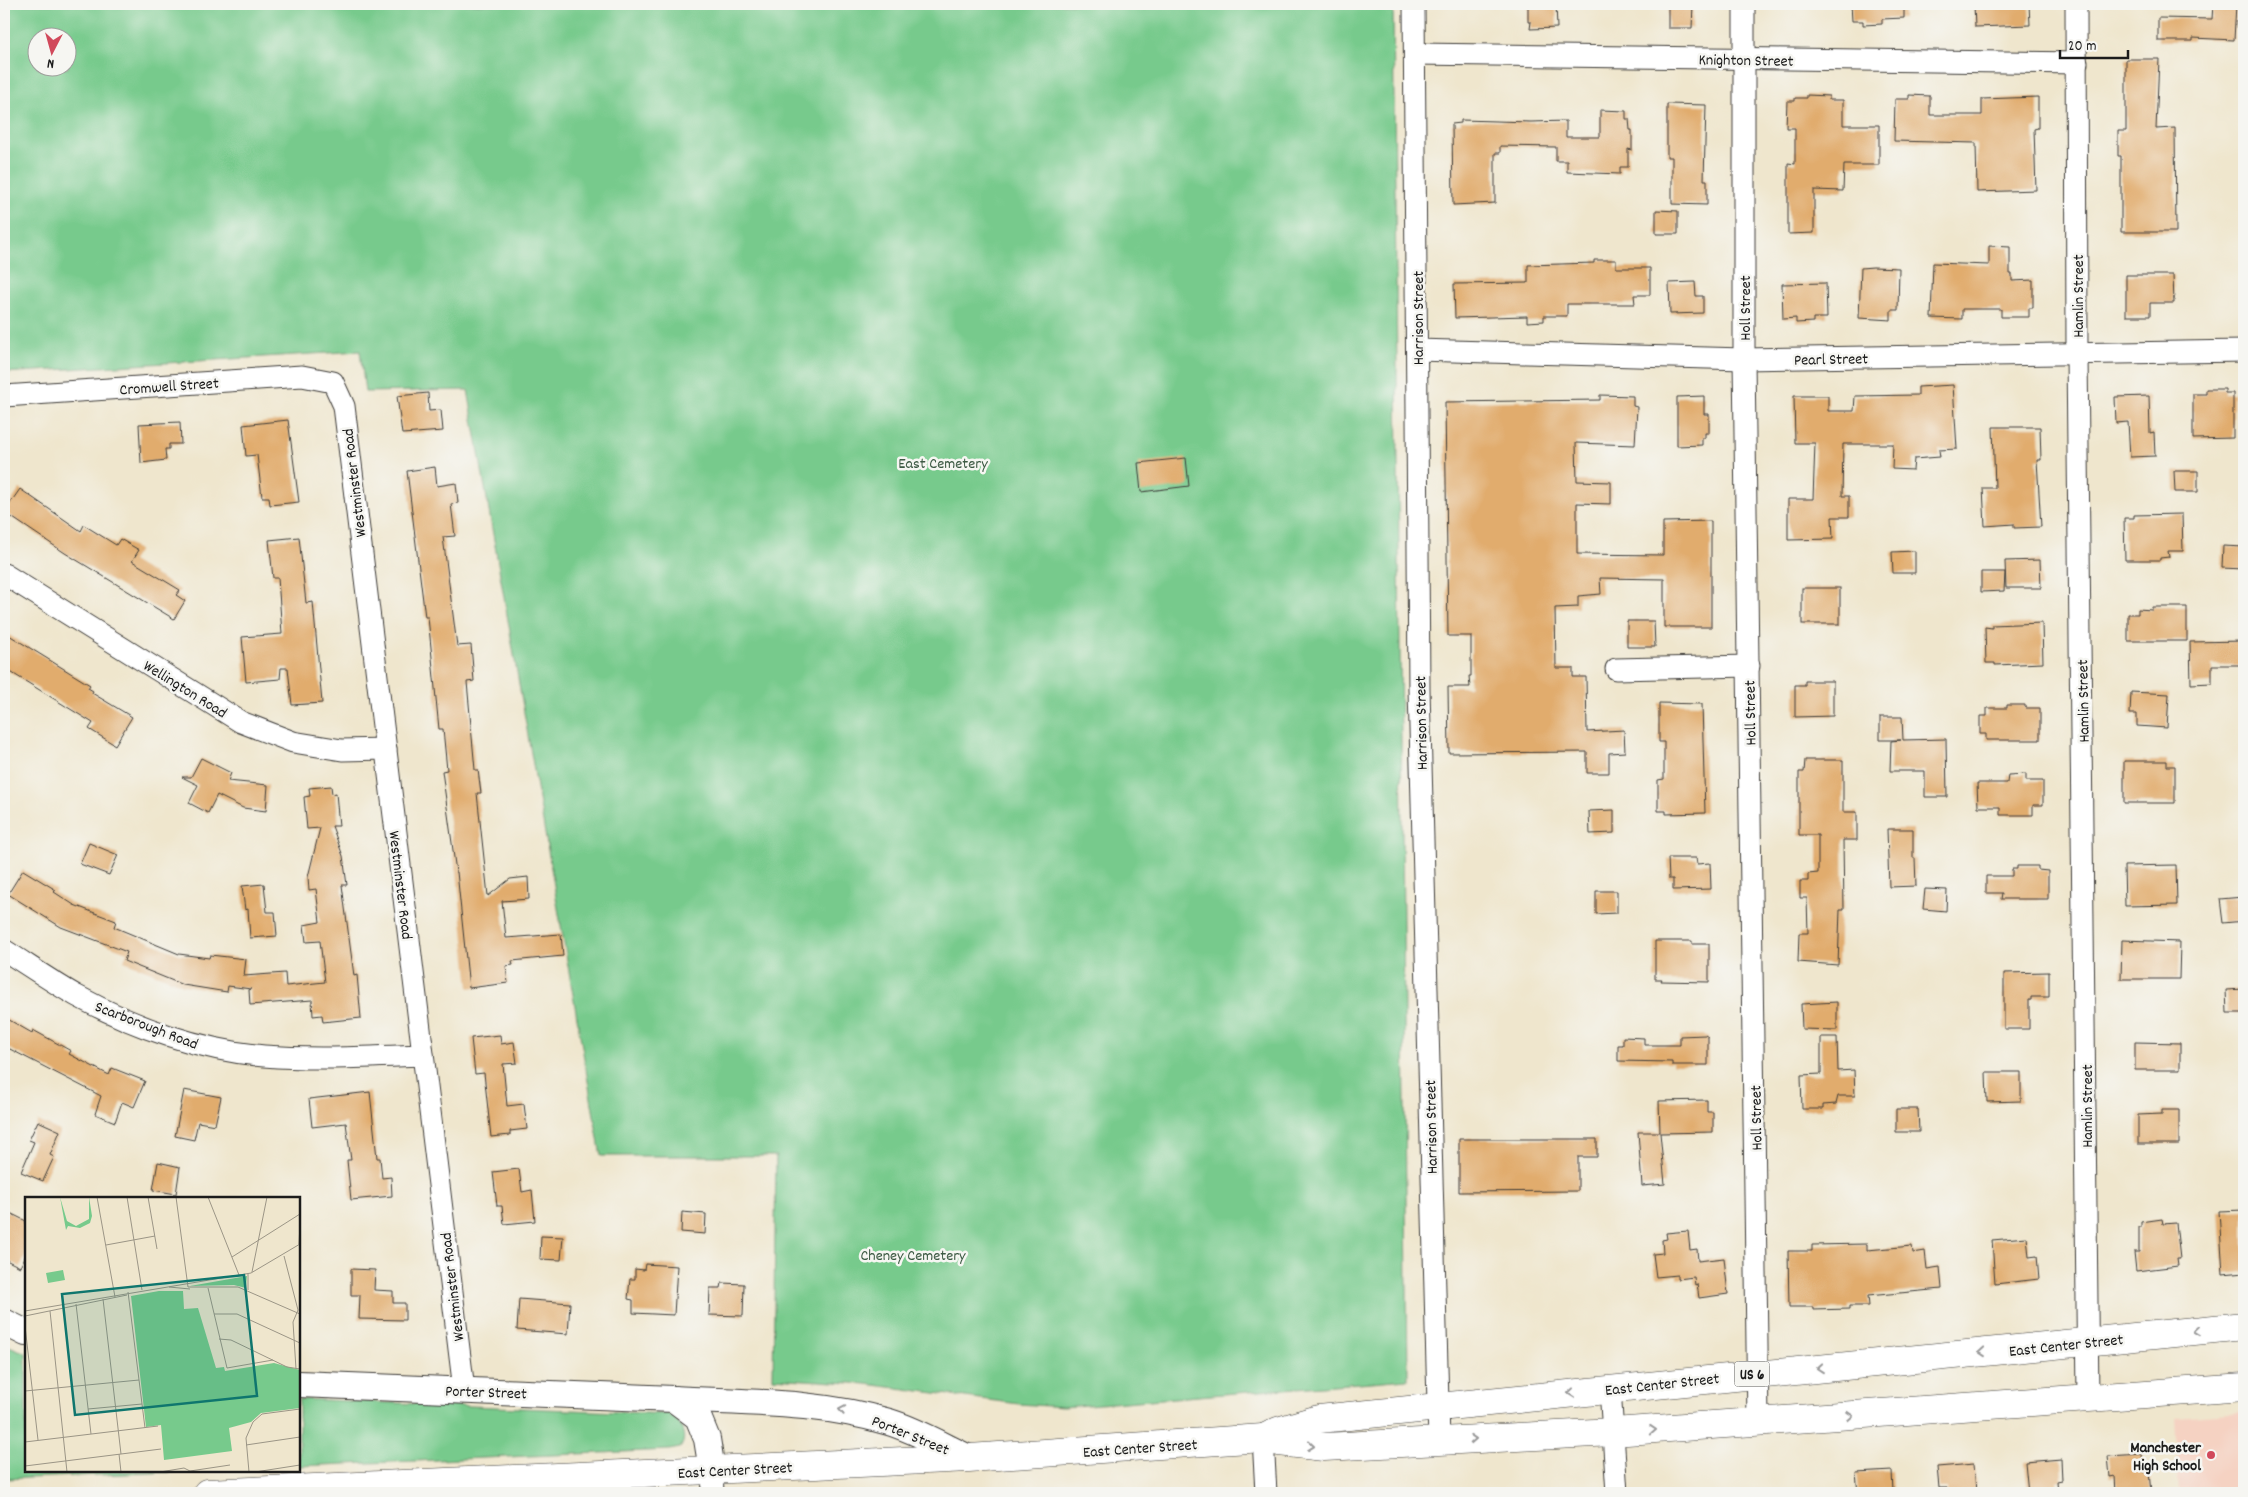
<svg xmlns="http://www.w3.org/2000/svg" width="2248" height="1497" viewBox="0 0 2248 1497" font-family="Dekko,sans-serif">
<rect width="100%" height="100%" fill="#f6f6f2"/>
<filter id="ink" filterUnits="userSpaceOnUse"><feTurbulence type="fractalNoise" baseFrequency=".02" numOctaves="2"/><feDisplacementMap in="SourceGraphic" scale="10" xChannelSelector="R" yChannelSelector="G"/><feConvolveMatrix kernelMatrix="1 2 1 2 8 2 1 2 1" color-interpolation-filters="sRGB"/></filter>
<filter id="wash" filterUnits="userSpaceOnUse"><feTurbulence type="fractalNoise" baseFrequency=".0096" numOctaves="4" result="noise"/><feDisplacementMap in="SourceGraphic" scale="20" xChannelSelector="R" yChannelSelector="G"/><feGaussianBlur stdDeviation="1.12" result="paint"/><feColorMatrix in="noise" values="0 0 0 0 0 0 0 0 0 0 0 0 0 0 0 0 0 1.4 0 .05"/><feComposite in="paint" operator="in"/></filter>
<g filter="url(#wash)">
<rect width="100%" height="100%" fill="#efe6cd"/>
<!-- built -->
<polygon fill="#f5d2c2" points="2244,1412 2244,1493 2179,1493 2175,1417"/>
<!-- green -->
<g fill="#77ca8c" stroke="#4a7354" fill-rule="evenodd">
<path d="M 4,4 L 1393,4 L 1408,1379 L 1063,1407 L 1019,1404 L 866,1384 L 773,1378 L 776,1156 L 601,1156 L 468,390 L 365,392 L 360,351 L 4,373 ZM 38,38 L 68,38 L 68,68 L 38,68 Z"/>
<polygon points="4,1344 26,1353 26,1471 196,1471 4,1479"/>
<path d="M 299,1399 L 668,1414 C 680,1419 689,1437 680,1448 L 669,1450 L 299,1466 Z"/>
</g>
<g id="blocks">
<!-- building -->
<g fill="#e1ac6d">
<polygon points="1528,4 1556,4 1557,28 1530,29 1531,22 1528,22"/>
<polygon points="1668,4 1693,4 1692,28 1668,28"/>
<polygon points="1851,4 1904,4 1904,18 1882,19 1882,24 1863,25 1863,21 1852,21"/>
<polygon points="1974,4 2029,4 2030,25 1975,27"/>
<polygon points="2213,4 2236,4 2234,40 2193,38 2193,41 2158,41 2158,18 2212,19"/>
<polygon points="2126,59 2159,59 2156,129 2175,128 2176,232 2121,232 2121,156 2118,156 2118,131 2126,131"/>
<polygon points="1807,95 1829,96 1829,100 1843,100 1843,125 1879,125 1879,165 1844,165 1843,191 1814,190 1814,233 1788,234 1788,163 1795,164 1795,128 1786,128 1787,101 1795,101 1795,98 1807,98"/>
<polygon points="1909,95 1930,96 1930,115 1982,115 1982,99 2038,97 2038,128 2034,129 2036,190 1977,192 1976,143 1894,141 1895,99 1909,99"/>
<polygon points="1667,104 1706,105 1704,180 1707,180 1707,205 1672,204 1672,157 1667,157"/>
<polygon points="1600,110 1626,111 1626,119 1629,119 1630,130 1632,130 1632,150 1628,149 1628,167 1620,167 1620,174 1567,172 1567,161 1556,161 1556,147 1500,146 1500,153 1495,153 1495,203 1453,205 1452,124 1461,123 1461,120 1531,122 1566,121 1566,137 1600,137"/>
<polygon points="1656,210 1678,211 1678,234 1656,234"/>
<polygon points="1989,246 2010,247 2010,274 2012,274 2012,281 2033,280 2033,308 2029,308 2029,317 2001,317 2001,309 1962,309 1962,319 1931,318 1933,263 1989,265"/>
<polygon points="1594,260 1616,260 1616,268 1650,268 1650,295 1634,295 1635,304 1567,304 1567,316 1544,316 1544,321 1527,322 1527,316 1455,318 1454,284 1528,283 1528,265 1594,263"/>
<polygon points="1873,267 1899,268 1898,310 1891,310 1891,320 1859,318 1861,268"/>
<polygon points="2126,275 2173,275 2174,303 2150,303 2150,316 2126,316"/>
<polygon points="1695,282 1696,296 1703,296 1703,313 1670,314 1669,283"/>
<polygon points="1826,283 1827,318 1813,318 1813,322 1796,323 1796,318 1783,319 1782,284"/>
<polygon points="1953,385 1957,449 1939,450 1940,457 1914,459 1913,470 1892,469 1893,444 1843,444 1842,496 1849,496 1849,517 1832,517 1833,539 1788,540 1788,499 1813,499 1815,443 1795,443 1794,396 1828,396 1828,411 1854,411 1855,396 1918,395 1918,387"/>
<polygon points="2206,389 2225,389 2225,393 2233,393 2233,438 2193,439 2193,394 2206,394"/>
<polygon points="428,393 429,411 441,410 443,431 402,434 397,396"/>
<polygon points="1600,395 1633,396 1633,406 1637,407 1635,445 1576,443 1577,481 1611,482 1611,504 1577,503 1577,554 1663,555 1663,522 1711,521 1711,627 1664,627 1664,579 1600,578 1601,594 1578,596 1578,607 1555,608 1556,668 1573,668 1573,677 1586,677 1587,732 1624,730 1625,752 1609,753 1609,773 1587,773 1587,752 1449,753 1448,687 1470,687 1469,676 1471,676 1471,636 1448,636 1445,402 1600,400"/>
<polygon points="1704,396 1704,414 1709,414 1709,433 1705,433 1705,438 1702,438 1702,445 1677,446 1677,397"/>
<polygon points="2149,396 2150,433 2154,432 2155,456 2130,457 2128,422 2116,423 2115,397"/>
<polygon points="288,420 299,502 270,505 269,497 262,497 257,455 246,456 243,425"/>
<polygon points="180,422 181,444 169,444 169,449 165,449 166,460 141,463 139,424"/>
<polygon points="1993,427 2040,427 2041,460 2037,460 2041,527 2014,528 2014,524 1985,526 1983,488 1995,488"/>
<polygon points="1186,458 1189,486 1141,492 1138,463"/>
<polygon points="435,467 437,486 456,483 458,503 451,504 455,536 443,537 457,646 471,645 474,681 467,682 475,770 478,770 481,793 477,793 488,896 510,879 528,877 529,899 502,901 506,938 561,934 563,956 512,961 513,965 506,966 508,983 469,988 457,872 456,872 442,771 447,770 443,729 439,729 428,617 425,617 407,471"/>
<polygon points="2174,471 2198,471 2198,492 2175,492"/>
<polygon points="20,489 81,531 84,525 116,545 120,539 139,550 132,561 180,590 176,595 185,601 174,619 65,553 4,512"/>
<polygon points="2182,514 2183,551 2168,551 2169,557 2160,558 2160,560 2125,560 2124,518 2134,518 2134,515"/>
<polygon points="299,537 306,603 313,602 322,703 292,705 288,668 281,668 280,679 246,682 242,637 282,634 278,578 273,578 269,540"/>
<polygon points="2223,546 2244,547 2243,569 2222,568"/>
<polygon points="1915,551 1915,573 1893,573 1892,552"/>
<polygon points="2040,560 2041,588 2006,588 2005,561"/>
<polygon points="1981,572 2005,572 2004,591 1981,592"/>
<rect x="1802" y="588" width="38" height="36"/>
<polygon points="2152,607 2187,607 2187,641 2128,641 2128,614 2138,614 2138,609 2152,610"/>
<polygon points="1627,621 1654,621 1655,647 1627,647"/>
<polygon points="2042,623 2043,663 1995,665 1995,663 1986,663 1985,627 1992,628 1992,625"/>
<polygon points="4,632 90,685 88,688 93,691 92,693 132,717 115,745 89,729 93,723 4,668"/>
<polygon points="2244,641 2244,665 2212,665 2212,683 2191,684 2190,642"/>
<polygon points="1805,681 1833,681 1833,716 1795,717 1795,685 1805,685"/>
<polygon points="2131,692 2169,694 2167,728 2137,726 2137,714 2130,714"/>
<polygon points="1659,703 1702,704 1705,813 1666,814 1666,811 1658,811 1658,780 1664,779 1664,742 1659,742"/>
<polygon points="2007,705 2025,705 2025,708 2040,708 2040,740 1986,740 1986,734 1980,734 1980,716 1987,716 1987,708 2007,708"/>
<polygon points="1880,717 1902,717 1903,740 1946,739 1947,797 1925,797 1925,771 1890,771 1891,741 1901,740 1880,740"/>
<polygon points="201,758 231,773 228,781 268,785 266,811 243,808 217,795 208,813 189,803 198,785 182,777 191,777"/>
<polygon points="1805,760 1843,760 1843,812 1857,812 1857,840 1843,840 1844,910 1840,910 1838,965 1798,962 1799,933 1808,933 1807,898 1800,898 1800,881 1808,881 1808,874 1818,873 1818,835 1799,835 1799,772 1804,772"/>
<polygon points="2124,761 2167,761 2167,766 2175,766 2175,803 2124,803"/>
<polygon points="2026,774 2026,781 2043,781 2043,805 2033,805 2033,815 2000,815 2000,807 1978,807 1977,783 2007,783 2008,775"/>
<polygon points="331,786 332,794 336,793 339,826 332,826 343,856 347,885 342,885 354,976 357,975 361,1018 323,1022 322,1015 313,1016 312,1000 250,1005 249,990 251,989 228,986 227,992 183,985 124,961 127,952 61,927 8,894 23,870 56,890 54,892 74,905 116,921 114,927 179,954 209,958 210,955 246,959 244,976 285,973 286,986 325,982 320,941 306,942 304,925 320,922 316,889 309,890 308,877 320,828 307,829 304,797 310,796 309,788"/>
<polygon points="1614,810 1614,833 1590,834 1589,811"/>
<polygon points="1887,829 1913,829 1913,858 1915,858 1916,886 1889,887"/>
<polygon points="89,843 118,855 109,875 80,864"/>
<polygon points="1668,858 1696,858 1697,864 1710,863 1711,889 1673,890 1673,879 1669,879"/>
<polygon points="2176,865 2177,905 2125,906 2124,866"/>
<polygon points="2017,866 2038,866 2038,870 2048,871 2048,899 2001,899 2002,893 1986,893 1986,876 2012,876 2012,869 2017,869"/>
<polygon points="264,884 267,912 275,912 277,936 250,938 248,909 245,910 242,886"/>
<polygon points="1925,889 1947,890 1946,911 1923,909"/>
<polygon points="1596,891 1617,891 1617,913 1596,914"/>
<polygon points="2243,897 2244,921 2223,923 2220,899"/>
<polygon points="2122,940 2180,942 2179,979 2121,979"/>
<polygon points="1655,941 1692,941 1692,944 1709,944 1709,982 1661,981 1662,979 1655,979"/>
<polygon points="2049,972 2049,997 2031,997 2031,1000 2029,1000 2029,1029 2004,1029 2004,973"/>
<polygon points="2244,989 2244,1013 2227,1013 2226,990"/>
<polygon points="1837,1002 1837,1030 1802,1029 1801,1004"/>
<polygon points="4,1017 32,1033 33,1030 71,1051 69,1054 109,1075 112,1068 145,1081 134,1107 122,1102 115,1122 95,1114 101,1096 4,1046"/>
<polygon points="500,1035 501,1044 514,1042 517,1063 503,1064 507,1106 524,1104 527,1129 510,1131 510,1135 491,1137 484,1073 475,1074 471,1038"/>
<polygon points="1705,1035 1708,1037 1708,1065 1672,1065 1672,1062 1618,1061 1618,1045 1623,1045 1623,1037 1644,1038 1644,1045 1680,1045 1680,1036"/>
<polygon points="1821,1037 1837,1037 1838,1071 1854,1070 1855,1096 1838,1096 1836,1104 1823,1105 1823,1109 1802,1109 1801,1075 1821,1074"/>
<polygon points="2135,1042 2180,1043 2180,1070 2135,1070"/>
<polygon points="1986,1072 2021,1072 2021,1101 1987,1102"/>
<polygon points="184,1090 221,1097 215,1125 198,1122 194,1140 175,1136"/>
<polygon points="370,1092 377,1158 380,1158 382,1178 391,1177 392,1196 351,1200 347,1160 351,1160 346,1123 312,1127 309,1099"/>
<polygon points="1707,1100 1707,1112 1713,1112 1713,1132 1660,1133 1665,1184 1642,1186 1638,1132 1660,1132 1659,1101"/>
<polygon points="1896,1109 1918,1109 1919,1132 1896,1132"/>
<polygon points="2162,1110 2179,1110 2179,1144 2138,1144 2138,1115 2162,1114"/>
<polygon points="38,1121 60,1131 50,1155 54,1157 43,1181 21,1172 34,1142 29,1140"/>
<polygon points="1459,1139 1597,1139 1597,1157 1578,1157 1578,1191 1459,1192"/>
<polygon points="158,1162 180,1167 176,1194 153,1190"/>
<polygon points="519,1169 522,1192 532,1190 535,1221 504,1224 502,1206 497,1206 493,1172"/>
<polygon points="4,1210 26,1221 26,1255 20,1267 4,1259"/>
<polygon points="2244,1210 2244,1272 2223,1274 2219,1211"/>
<polygon points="682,1212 706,1214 705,1234 681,1232"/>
<polygon points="2162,1219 2163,1224 2176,1223 2180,1259 2177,1259 2178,1266 2136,1271 2134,1252 2139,1252 2139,1227 2141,1227 2141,1222"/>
<polygon points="1688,1231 1690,1250 1697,1249 1698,1261 1724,1258 1728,1294 1699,1298 1697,1284 1695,1285 1694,1277 1678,1279 1678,1275 1656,1277 1653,1254 1663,1253 1662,1240 1667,1239 1666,1233"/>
<polygon points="541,1236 563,1237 561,1260 540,1259"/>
<polygon points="2027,1237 2029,1257 2037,1256 2039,1279 1995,1284 1992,1240"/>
<polygon points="1867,1244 1867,1250 1912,1246 1913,1253 1925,1251 1927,1269 1940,1267 1942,1289 1868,1296 1869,1306 1849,1306 1849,1309 1813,1310 1813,1307 1789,1307 1788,1251 1812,1251 1812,1245"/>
<polygon points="645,1264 677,1266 674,1315 633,1313 633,1300 628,1299 630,1279 635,1279 635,1269 644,1270"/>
<polygon points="351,1269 375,1270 374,1290 393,1291 393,1303 405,1303 405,1320 359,1319 360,1295 351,1295"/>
<polygon points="722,1283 744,1284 743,1316 709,1315 710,1288 721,1288"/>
<polygon points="519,1299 570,1303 568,1334 517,1330"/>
<polygon points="2142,1454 2144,1472 2149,1472 2151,1493 2116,1493 2115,1476 2110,1477 2108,1456"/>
<polygon points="2061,1459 2062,1480 2057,1481 2058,1493 2028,1493 2025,1462"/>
<polygon points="1974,1464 1976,1493 1947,1493 1947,1488 1939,1488 1937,1467"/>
<polygon points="1892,1471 1893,1492 1858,1493 1856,1473"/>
</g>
</g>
</g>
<g filter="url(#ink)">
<use href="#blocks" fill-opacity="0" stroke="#3c3a37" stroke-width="1"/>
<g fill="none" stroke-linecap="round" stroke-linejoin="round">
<defs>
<g id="minor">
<polyline points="1414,4 1419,689 1439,1441"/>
<polyline points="1744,4 1744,359 1758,1422"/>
<polyline points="2076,4 2077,354 2088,1399"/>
<polyline points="1415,54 2077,63"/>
<polyline points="1417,350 1744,359 2244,351"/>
<polyline points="4,396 302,376 333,382 344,406 464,1390"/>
<polyline points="4,574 241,722 293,742 342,750 386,749"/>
<polyline points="1616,669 1749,666"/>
<path d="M 4,950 C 28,965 52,982 77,996 C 134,1027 200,1050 264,1056 C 317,1060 370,1057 423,1055"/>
<polyline points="1610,1389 1617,1493"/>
<polyline points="1263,1438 1266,1493"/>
<polyline points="712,1470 713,1493"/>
</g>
<g id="tertiary">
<polyline points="4,1322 26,1333"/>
<polyline points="299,1384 674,1399 698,1417 707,1439 712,1470"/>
<path d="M 674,1399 C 746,1403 819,1401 889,1422 C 916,1430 943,1446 969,1458"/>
</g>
<g id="primary">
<polyline points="1264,1438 1278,1431 1319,1419 2244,1326"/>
<polyline points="207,1493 969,1458 1263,1438 1279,1442 1324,1447 1613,1432 2244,1387"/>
</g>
</defs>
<!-- minor casing -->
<use href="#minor" stroke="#3c3a37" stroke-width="23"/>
<!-- tertiary casing -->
<use href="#tertiary" stroke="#3c3a37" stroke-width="28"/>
<!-- primary casing -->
<use href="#primary" stroke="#3c3a37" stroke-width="29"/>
<!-- minor -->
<use href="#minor" stroke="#fff" stroke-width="21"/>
<!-- tertiary -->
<use href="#tertiary" stroke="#fff" stroke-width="26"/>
<!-- primary -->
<use href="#primary" stroke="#fff" stroke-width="28"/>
</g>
<!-- one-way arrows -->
<defs><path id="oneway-chevron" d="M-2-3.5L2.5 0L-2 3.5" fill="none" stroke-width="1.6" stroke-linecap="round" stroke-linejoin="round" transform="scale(1.25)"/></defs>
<g stroke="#999">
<use href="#oneway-chevron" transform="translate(2196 1331) rotate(174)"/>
<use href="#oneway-chevron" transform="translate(1982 1352) rotate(175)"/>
<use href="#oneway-chevron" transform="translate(1820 1368) rotate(175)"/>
<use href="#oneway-chevron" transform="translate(1571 1393) rotate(174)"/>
<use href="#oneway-chevron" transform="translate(842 1410) rotate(-169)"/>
<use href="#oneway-chevron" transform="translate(1850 1416) rotate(-4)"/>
<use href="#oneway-chevron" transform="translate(1653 1430) rotate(-4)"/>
<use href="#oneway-chevron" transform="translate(1473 1439) rotate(-3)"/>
<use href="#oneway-chevron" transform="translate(1311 1446) rotate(6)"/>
</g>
</g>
<!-- markers -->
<circle fill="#d1495b" stroke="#f6f6f2" stroke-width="2" cx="2211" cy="1455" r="5"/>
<g text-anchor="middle" stroke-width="5" stroke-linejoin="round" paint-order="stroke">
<!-- shield labels -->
<rect fill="#f6f6f2" stroke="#5d5d5c" stroke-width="1" x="1734.5" y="1361.5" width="35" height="25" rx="4"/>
<g font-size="15" font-weight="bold" fill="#1c1c1c">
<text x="1752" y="1379">US 6</text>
</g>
<!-- street labels -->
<g font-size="16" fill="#1c1c1c" stroke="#f6f6f2">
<text transform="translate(1746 59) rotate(1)" y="6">Knighton Street</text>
<text transform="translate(2077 296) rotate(-90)" y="6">Hamlin Street</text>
<text transform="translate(1744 308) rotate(-90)" y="6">Holl Street</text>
<text transform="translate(1417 318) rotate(-90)" y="6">Harrison Street</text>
<text transform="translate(1831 358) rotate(-1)" y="6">Pearl Street</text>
<text transform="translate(169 385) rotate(-4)" y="6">Cromwell Street</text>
<text transform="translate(353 483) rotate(-97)" y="6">Westminster Road</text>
<text transform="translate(186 688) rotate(32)" y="6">Wellington Road</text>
<text transform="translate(2082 701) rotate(-91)" y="6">Hamlin Street</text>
<text transform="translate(1749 713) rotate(-91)" y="6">Holl Street</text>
<text transform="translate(1420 723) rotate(-91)" y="6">Harrison Street</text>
<text transform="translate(402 885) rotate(83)" y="6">Westminster Road</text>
<text transform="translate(147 1024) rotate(21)" y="6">Scarborough Road</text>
<text transform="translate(2086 1106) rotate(-90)" y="6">Hamlin Street</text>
<text transform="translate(1755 1118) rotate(-91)" y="6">Holl Street</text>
<text transform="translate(1430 1127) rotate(-91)" y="6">Harrison Street</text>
<text transform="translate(451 1287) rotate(-97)" y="6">Westminster Road</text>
<text transform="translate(2066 1344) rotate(-6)" y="6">East Center Street</text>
<text transform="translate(1662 1383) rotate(-6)" y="6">East Center Street</text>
<text transform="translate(486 1391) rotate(2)" y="6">Porter Street</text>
<text transform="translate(911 1434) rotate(22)" y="6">Porter Street</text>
<text transform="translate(1140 1447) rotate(-4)" y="6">East Center Street</text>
<text transform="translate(735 1469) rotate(-3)" y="6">East Center Street</text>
</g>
<!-- park labels -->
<g font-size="16" fill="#3c5943" stroke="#f6f6f2">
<text x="943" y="468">East Cemetery</text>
<text x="913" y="1260">Cheney Cemetery</text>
</g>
<!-- poi labels -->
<g font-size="16" font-weight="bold" fill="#1c1c1c" stroke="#f6f6f2" text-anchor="end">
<text x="2201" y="1452">Manchester<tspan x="2201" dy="18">High School</tspan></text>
</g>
</g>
<!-- overview -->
<g transform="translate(25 1197)">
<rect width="275" height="275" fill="#efe6cd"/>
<path d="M 35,0 L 42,24 L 51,29 L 64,22 L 64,0 L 67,19 L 65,26 L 55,31 L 43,29 L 41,33 ZM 38,73 L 40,83 L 23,86 L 21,76 ZM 222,79 L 221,91 L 209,88 L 165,89 ZM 134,94 L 158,94 L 159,112 L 173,111 L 191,171 L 199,170 L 200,174 L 249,166 L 275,173 L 275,211 L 236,216 L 226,225 L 204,231 L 207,254 L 139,263 L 136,228 L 121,230 L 106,99 Z" fill="#77ca8c"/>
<path fill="none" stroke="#9b9586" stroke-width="1" d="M 72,0 L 90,100M 102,0 L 117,93M 123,0 L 132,52M 151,0 L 163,90 L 213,90 L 275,117M 183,0 L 214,78M 274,47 L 275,27M 81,48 L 130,39M 259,59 L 273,113 L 268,125 L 271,172M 207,60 L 275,17M 227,75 L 242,0M 144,90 L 165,92M 183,91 L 202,171 L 248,163M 223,93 L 223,77M 103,95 L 120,231M 78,102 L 96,257M 51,107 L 66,237M 0,114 L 226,76 L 275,47M 25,114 L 42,275M 189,117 L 212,117 L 275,146M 0,119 L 102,98M 0,129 L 13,243M 194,142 L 206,143 L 262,170 L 275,172M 0,194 L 114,183M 63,212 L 117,207M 0,245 L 133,229M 221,248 L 275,240M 94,257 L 96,275M 0,269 L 136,252M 135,275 L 159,271 L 165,274 L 205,268M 224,275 L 221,241 L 228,225 L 237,217 L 275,212M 230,275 L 275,268"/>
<path fill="#0f766e" fill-opacity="0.15" stroke="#0f766e" stroke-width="2.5" d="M 219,78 L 232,199 L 50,218 L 37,97 Z"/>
<rect width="275" height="275" fill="none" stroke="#1c1c1c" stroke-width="2.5"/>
</g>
<!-- margin -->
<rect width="2248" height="1497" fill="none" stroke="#f6f6f2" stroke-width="20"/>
<!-- north arrow -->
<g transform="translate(52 52) rotate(186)"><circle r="24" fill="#f6f6f2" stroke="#9f9f9c"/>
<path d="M0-4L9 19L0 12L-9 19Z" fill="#d1495b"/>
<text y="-8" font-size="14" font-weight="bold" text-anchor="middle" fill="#1c1c1c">N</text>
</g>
<!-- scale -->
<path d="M2060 50v8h68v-8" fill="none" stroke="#1c1c1c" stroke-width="2.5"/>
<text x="2068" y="50" font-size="15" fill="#1c1c1c" stroke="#f6f6f2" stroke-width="4" paint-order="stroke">20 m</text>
</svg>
